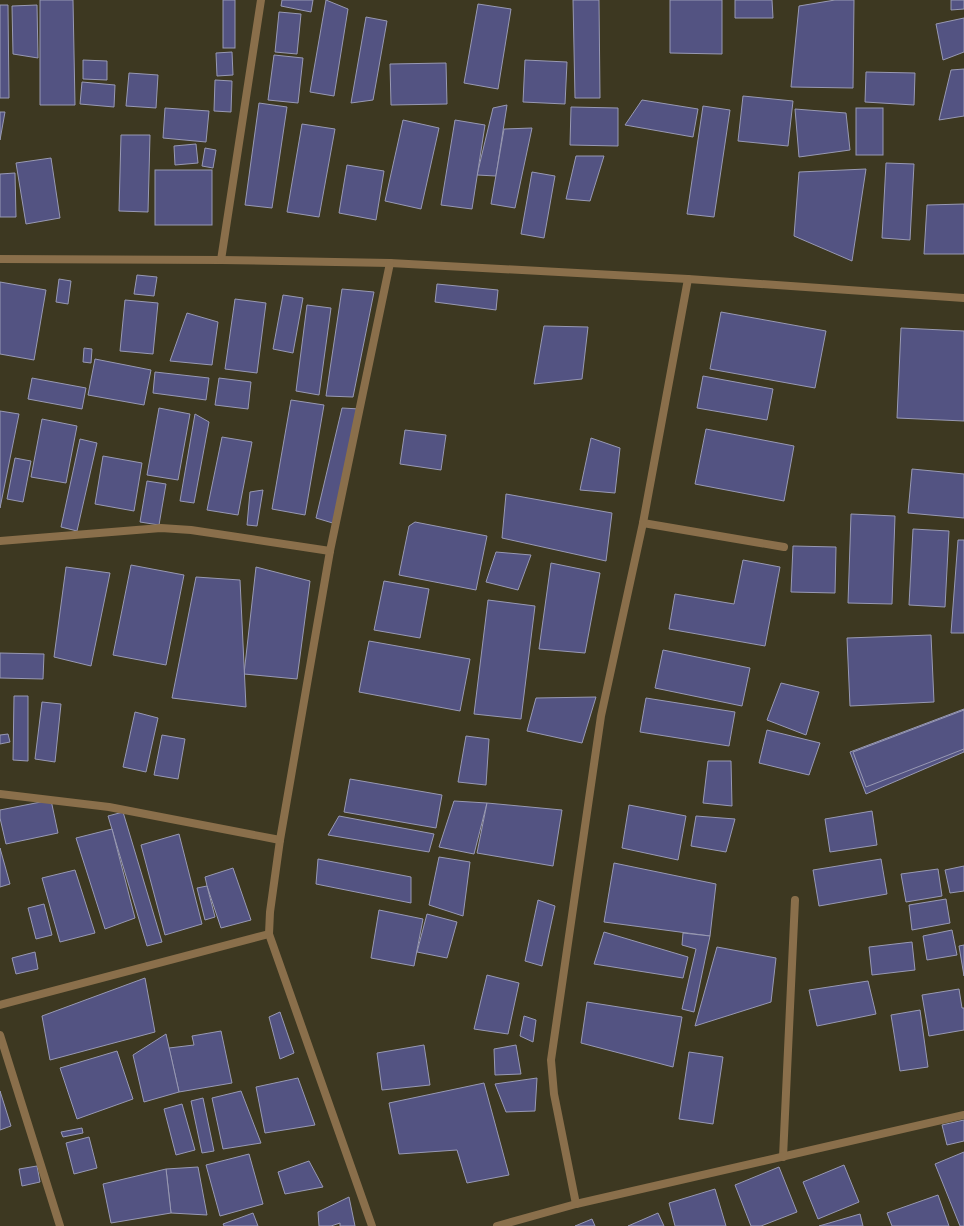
<svg xmlns="http://www.w3.org/2000/svg" width="964" height="1226" viewBox="0 0 964 1226" font-family="'Asap Condensed',sans-serif">
<rect width="100%" height="100%" fill="#3d3821"/>
<!-- building -->
<g fill="#535382" stroke="#9899b3">
<polygon points="40,0 73,0 75,105 40,105"/>
<rect x="223" y="0" width="12" height="48"/>
<polygon points="282,0 313,0 311,12 281,6"/>
<polygon points="326,0 348,9 334,96 310,92"/>
<polygon points="573,0 599,0 600,98 575,98"/>
<polygon points="670,0 722,0 722,54 670,53"/>
<polygon points="735,0 772,0 773,18 735,18"/>
<polygon points="835,0 854,0 853,88 791,87 799,6"/>
<polygon points="951,0 964,0 964,9 951,10"/>
<polygon points="478,4 511,9 498,89 464,83"/>
<polygon points="0,5 8,5 9,98 0,98"/>
<polygon points="37,5 38,58 13,54 12,6"/>
<polygon points="279,12 301,14 297,54 275,52"/>
<polygon points="366,17 387,21 373,100 351,103"/>
<polygon points="964,18 964,52 943,60 936,24"/>
<polygon points="232,52 233,75 217,76 216,53"/>
<polygon points="274,55 303,58 298,103 268,100"/>
<polygon points="83,60 107,61 107,80 83,79"/>
<polygon points="525,60 567,62 565,104 523,102"/>
<polygon points="446,63 447,104 391,105 390,64"/>
<polygon points="964,69 964,116 939,120 951,70"/>
<polygon points="866,72 915,73 914,105 865,102"/>
<polygon points="129,73 158,75 156,108 126,106"/>
<polygon points="215,80 232,81 231,112 214,111"/>
<polygon points="82,82 115,85 114,107 80,104"/>
<polygon points="743,96 793,101 788,146 738,141"/>
<polygon points="642,100 698,109 693,137 625,125"/>
<polygon points="259,103 287,107 272,208 245,205"/>
<polygon points="507,105 496,176 477,175 493,108"/>
<polygon points="703,106 730,110 714,217 687,214"/>
<polygon points="571,107 618,108 618,146 570,145"/>
<polygon points="165,108 209,111 206,142 163,138"/>
<rect x="856" y="108" width="27" height="47"/>
<polygon points="795,109 846,113 850,150 799,157"/>
<polygon points="0,112 5,112 0,140"/>
<polygon points="403,120 439,128 421,209 385,201"/>
<polygon points="455,120 485,125 472,209 441,205"/>
<polygon points="302,124 335,129 319,217 287,212"/>
<polygon points="532,128 515,208 491,204 504,129"/>
<polygon points="121,135 150,135 148,212 119,211"/>
<polygon points="196,144 198,163 175,165 174,146"/>
<polygon points="205,148 216,150 213,168 202,166"/>
<polygon points="576,156 604,156 590,201 566,199"/>
<polygon points="51,158 60,218 26,224 16,163"/>
<polygon points="886,163 914,164 910,240 882,238"/>
<polygon points="347,165 384,171 376,220 339,213"/>
<polygon points="866,169 852,261 794,236 799,172"/>
<rect x="155" y="170" width="57" height="55"/>
<polygon points="532,172 555,176 544,238 521,234"/>
<polygon points="15,173 16,217 0,217 0,174"/>
<polygon points="964,204 964,254 924,254 927,205"/>
<polygon points="137,275 157,277 154,296 134,294"/>
<polygon points="59,279 71,281 68,304 56,302"/>
<polygon points="0,282 46,290 34,360 0,354"/>
<polygon points="437,284 498,290 496,310 435,302"/>
<polygon points="342,289 374,292 353,397 326,396"/>
<polygon points="283,295 303,298 293,353 273,349"/>
<polygon points="235,299 266,303 257,373 225,369"/>
<polygon points="125,300 158,303 153,354 120,351"/>
<polygon points="307,305 331,308 319,395 296,391"/>
<polygon points="721,312 826,331 815,388 710,369"/>
<polygon points="187,313 218,322 212,365 170,361"/>
<polygon points="544,326 588,327 582,379 534,384"/>
<polygon points="901,328 964,331 964,421 897,418"/>
<polygon points="84,348 92,349 91,363 83,362"/>
<polygon points="95,359 151,370 144,405 88,395"/>
<polygon points="155,372 209,378 206,400 153,393"/>
<polygon points="703,376 773,389 767,420 697,408"/>
<polygon points="32,378 86,388 82,409 28,399"/>
<polygon points="219,378 251,382 248,409 215,405"/>
<polygon points="291,400 324,405 305,515 272,509"/>
<polygon points="159,408 190,414 178,480 147,475"/>
<polygon points="342,408 360,409 336,524 316,518"/>
<polygon points="0,411 19,414 0,508"/>
<polygon points="195,414 209,422 194,503 180,501"/>
<polygon points="42,419 77,426 66,483 31,477"/>
<polygon points="706,429 794,446 784,501 695,484"/>
<polygon points="405,430 446,435 441,470 400,464"/>
<polygon points="222,437 252,442 238,515 207,510"/>
<polygon points="591,438 620,448 615,493 580,490"/>
<polygon points="80,439 97,443 77,531 61,527"/>
<polygon points="103,456 142,463 134,511 95,504"/>
<polygon points="15,458 31,461 23,502 7,499"/>
<polygon points="912,469 964,474 964,518 908,513"/>
<polygon points="147,481 166,484 159,525 140,522"/>
<polygon points="263,490 257,526 247,525 250,492"/>
<polygon points="506,494 612,513 606,561 502,538"/>
<polygon points="851,514 895,516 892,604 848,603"/>
<polygon points="415,522 487,536 476,590 399,575 409,526"/>
<polygon points="913,529 949,531 945,607 909,605"/>
<polygon points="958,540 964,540 964,633 951,633"/>
<polygon points="793,546 836,547 835,593 791,592"/>
<polygon points="496,552 531,555 518,590 486,582"/>
<polygon points="743,560 780,567 765,646 669,629 675,594 734,604"/>
<polygon points="551,563 600,573 585,653 539,649"/>
<polygon points="131,565 184,575 166,665 113,655"/>
<polygon points="66,567 110,573 91,666 54,657"/>
<polygon points="256,567 310,581 297,679 244,674"/>
<polygon points="196,577 240,580 246,707 172,698"/>
<polygon points="384,581 429,589 420,638 374,630"/>
<polygon points="488,600 535,606 521,719 474,714"/>
<polygon points="931,635 934,702 850,706 847,638"/>
<polygon points="369,641 470,659 460,711 359,692"/>
<polygon points="663,650 750,668 742,706 655,688"/>
<polygon points="0,653 44,654 43,679 0,678"/>
<polygon points="781,683 819,692 806,735 767,720"/>
<polygon points="14,696 28,696 28,761 13,760"/>
<polygon points="596,697 582,743 527,731 536,698"/>
<polygon points="646,698 735,712 729,746 640,732"/>
<polygon points="42,702 61,704 55,762 35,759"/>
<polygon points="964,709 964,752 866,794 850,752"/>
<polygon points="964,710 964,749 866,787 853,752"/>
<polygon points="135,712 158,718 146,772 123,767"/>
<polygon points="767,730 820,743 809,775 759,763"/>
<polygon points="8,734 10,742 0,744 0,735"/>
<polygon points="162,735 185,739 178,779 154,775"/>
<polygon points="466,736 489,739 486,785 458,782"/>
<polygon points="708,761 731,761 732,806 703,803"/>
<polygon points="350,779 442,795 436,828 344,812"/>
<polygon points="51,800 58,833 6,844 0,818 0,810"/>
<polygon points="454,801 487,803 474,854 439,847"/>
<polygon points="487,803 562,810 553,866 477,853"/>
<polygon points="629,805 686,816 678,860 622,848"/>
<polygon points="872,811 877,845 830,852 825,819"/>
<polygon points="123,812 162,942 147,946 108,816"/>
<polygon points="339,816 434,834 429,852 328,835"/>
<polygon points="696,816 735,819 726,852 691,846"/>
<polygon points="112,829 135,918 105,929 76,838"/>
<polygon points="179,834 202,924 165,935 141,845"/>
<polygon points="0,848 10,884 0,887"/>
<polygon points="439,857 470,862 463,916 429,905"/>
<polygon points="318,859 411,877 411,903 316,884"/>
<polygon points="881,859 887,894 819,906 813,870"/>
<polygon points="614,863 716,884 710,936 604,922"/>
<polygon points="964,866 964,891 950,893 945,870"/>
<polygon points="233,868 251,920 221,928 207,886 205,877"/>
<polygon points="938,869 942,896 906,902 901,874"/>
<polygon points="75,870 95,933 60,942 42,878"/>
<polygon points="207,886 215,917 205,920 197,888"/>
<polygon points="946,899 950,923 912,930 909,905"/>
<polygon points="538,900 555,906 542,966 525,961"/>
<polygon points="44,904 52,935 36,939 28,908"/>
<polygon points="379,910 423,919 414,966 371,958"/>
<polygon points="427,914 457,922 447,958 417,952"/>
<polygon points="952,930 957,955 927,960 923,936"/>
<polygon points="604,932 688,957 683,978 594,964"/>
<polygon points="683,933 710,936 694,1012 682,1009 696,949 682,945"/>
<polygon points="912,942 915,970 872,975 869,947"/>
<polygon points="964,945 964,976 959,946"/>
<polygon points="717,947 776,958 771,1002 695,1026"/>
<polygon points="35,952 38,969 16,974 12,958"/>
<polygon points="487,975 519,983 508,1034 474,1029"/>
<polygon points="145,978 155,1032 50,1060 42,1016"/>
<polygon points="868,981 876,1014 817,1026 809,990"/>
<polygon points="959,989 962,1008 964,1008 964,1030 929,1036 922,995"/>
<polygon points="587,1002 682,1017 673,1067 581,1043"/>
<polygon points="920,1010 928,1067 900,1071 891,1015"/>
<polygon points="280,1012 294,1053 280,1059 269,1017"/>
<polygon points="524,1016 536,1020 533,1042 520,1036"/>
<polygon points="221,1031 232,1083 179,1092 169,1048 194,1045 192,1036"/>
<polygon points="166,1034 179,1092 144,1102 133,1055"/>
<polygon points="424,1045 430,1085 382,1090 377,1053"/>
<polygon points="516,1045 521,1074 495,1075 494,1049"/>
<polygon points="117,1051 133,1099 77,1119 60,1068"/>
<polygon points="689,1052 723,1057 713,1124 679,1119"/>
<polygon points="298,1078 315,1125 265,1133 256,1087"/>
<polygon points="537,1078 535,1111 506,1112 495,1084"/>
<polygon points="484,1083 509,1175 467,1183 457,1150 399,1154 389,1103"/>
<polygon points="0,1091 11,1126 0,1130"/>
<polygon points="241,1091 261,1143 223,1149 212,1098"/>
<polygon points="203,1098 214,1151 202,1153 191,1101"/>
<polygon points="182,1104 195,1150 176,1155 164,1109"/>
<polygon points="964,1120 964,1141 947,1145 942,1125"/>
<polygon points="82,1128 83,1133 63,1137 61,1132"/>
<polygon points="89,1137 97,1168 74,1174 66,1143"/>
<polygon points="964,1152 964,1226 960,1226 935,1164"/>
<polygon points="249,1154 263,1204 220,1216 206,1165"/>
<polygon points="309,1161 323,1187 285,1194 278,1172"/>
<polygon points="844,1165 859,1202 818,1219 803,1182"/>
<polygon points="37,1166 40,1182 22,1186 19,1169"/>
<polygon points="198,1167 207,1215 171,1213 166,1169"/>
<polygon points="779,1167 797,1212 761,1226 751,1226 735,1185"/>
<polygon points="166,1169 171,1213 111,1223 103,1184"/>
<polygon points="715,1189 726,1226 675,1226 669,1203"/>
<polygon points="938,1195 949,1226 892,1226 887,1213"/>
<polygon points="349,1197 355,1226 340,1226 340,1223 331,1226 319,1226 318,1212"/>
<polygon points="253,1213 258,1226 224,1226 223,1224"/>
<polygon points="658,1213 664,1226 628,1226"/>
<polygon points="860,1214 863,1226 819,1226"/>
<polygon points="592,1219 595,1226 575,1226"/>
</g>
<g fill="none" stroke-linecap="round" stroke-linejoin="round">
<!-- minor -->
<g stroke="#8a6f4b" stroke-width="8">
<polyline points="0,259 221,260 390,263 688,279 964,298"/>
<polyline points="221,260 261,0"/>
<polyline points="643,523 784,547"/>
<polyline points="0,541 161,528 191,530 330,551"/>
<polyline points="0,794 109,807 280,840"/>
<polyline points="0,1005 269,934"/>
<polyline points="0,1035 60,1226"/>
<polyline points="783,1157 795,900"/>
<polyline points="576,1204 554,1094 551,1060 601,716 643,523 688,279"/>
<polyline points="372,1226 269,934 270,912 280,840 330,551 390,263"/>
<polyline points="497,1226 576,1204 964,1115"/>
</g>
</g>
</svg>
